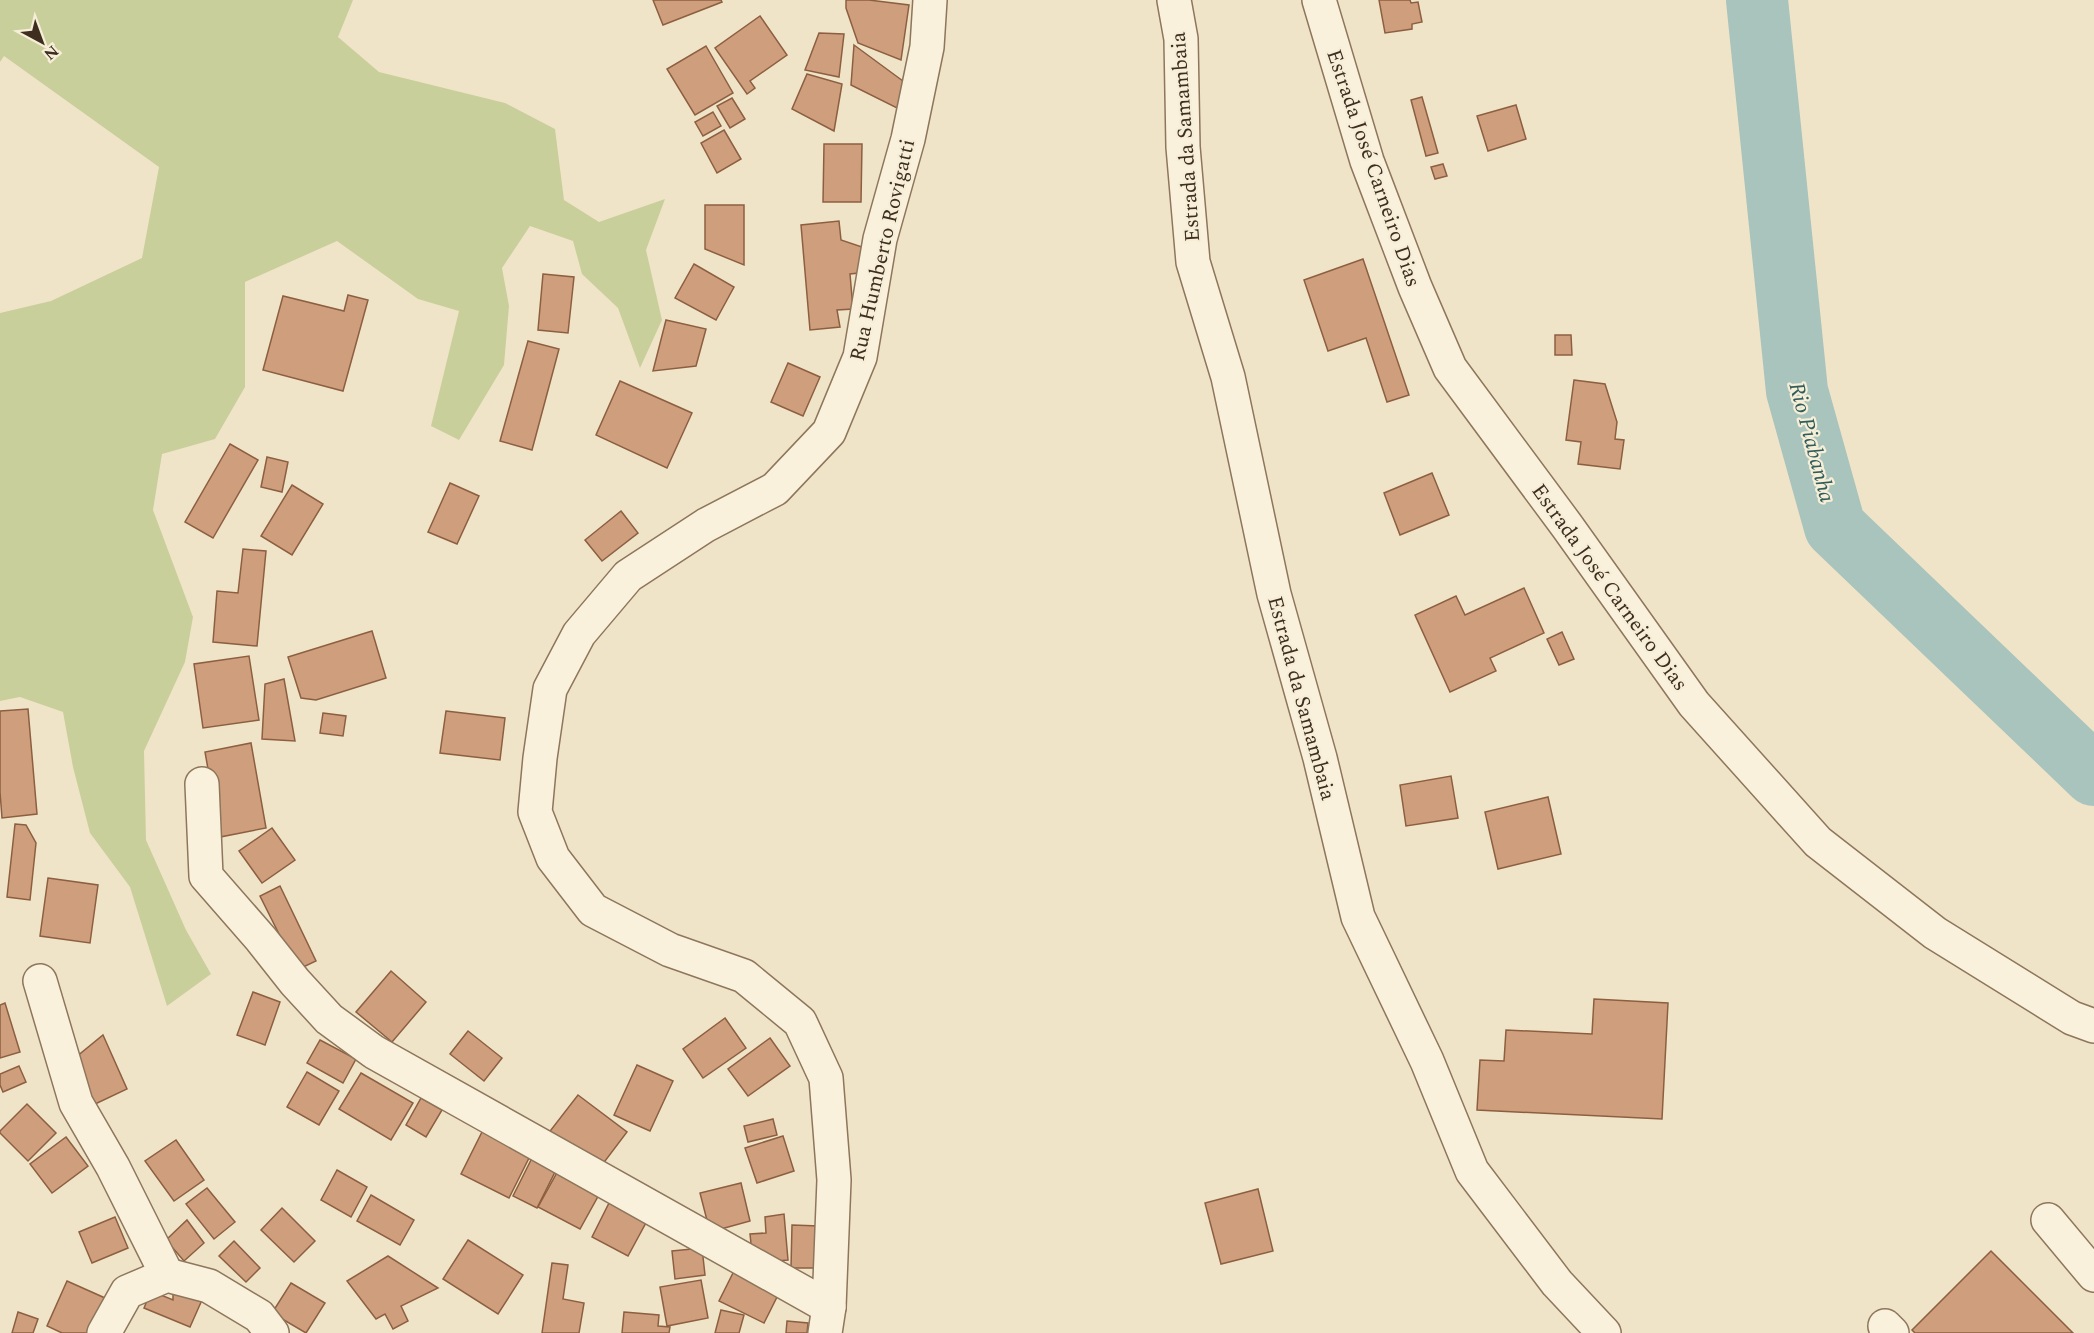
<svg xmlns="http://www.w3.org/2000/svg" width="2094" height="1333" viewBox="0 0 2094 1333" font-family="Spectral,serif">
<rect width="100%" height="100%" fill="#f0e4c8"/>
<!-- green -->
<polygon fill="#c9cf9b" points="0,0 353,0 338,37 379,72 505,103 555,129 564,200 599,222 665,199 646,250 662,320 640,368 618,308 582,274 573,241 530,226 502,268 509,306 504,365 459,440 431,426 459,311 418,299 337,241 245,282 245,387 215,439 162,454 153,510 193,617 185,662 144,751 146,840 186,930 211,974 167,1006 130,887 90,833 73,767 63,712 20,697 0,701 0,313 51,301 142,258 159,167 4,56 0,62"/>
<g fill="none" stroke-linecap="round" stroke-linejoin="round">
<!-- river -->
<polyline stroke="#a9c4bc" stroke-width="62" points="1757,0 1797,391 1835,527 2094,775"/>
</g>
<!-- building -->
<g fill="#cf9f7d" stroke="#8d5f41" stroke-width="1.5">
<polygon points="653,0 721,0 722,2 663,25"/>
<polygon points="846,0 869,0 909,5 901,60 858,43 846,8"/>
<polygon points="1379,0 1410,0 1411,3 1418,2 1422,22 1412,24 1412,29 1385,33"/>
<polygon points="760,16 787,55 750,81 755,88 747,94 715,48"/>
<polygon points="819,33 844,34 839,77 805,70"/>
<polygon points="854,45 907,84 901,110 851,85"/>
<polygon points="706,46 733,93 695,115 667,69"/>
<polygon points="807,74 842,84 834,131 792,109"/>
<polygon points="1422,97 1438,153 1426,156 1411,100"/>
<polygon points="732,98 745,119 730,128 717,106"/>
<polygon points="1516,105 1526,139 1488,151 1477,116"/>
<polygon points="713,112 721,126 703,136 695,122"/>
<polygon points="724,130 741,159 717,173 701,143"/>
<polygon points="824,144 862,144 861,202 823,202"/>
<polygon points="1443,164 1447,176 1435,179 1431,167"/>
<polygon points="705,205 744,205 744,265 705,249"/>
<polygon points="839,221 841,240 865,248 868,272 850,274 853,309 837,310 840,327 810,330 801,225"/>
<polygon points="1363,259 1409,395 1387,402 1366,338 1328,351 1304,280"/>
<polygon points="694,264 734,287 716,320 675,298"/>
<polygon points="543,274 574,277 568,333 538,330"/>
<polygon points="348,295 368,300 343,391 263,370 283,296 344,311"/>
<polygon points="666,320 706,329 696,366 653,371"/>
<polygon points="1555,335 1571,335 1572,355 1555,355"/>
<polygon points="528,341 559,349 532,450 500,441"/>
<polygon points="788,363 820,377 803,416 771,402"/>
<polygon points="1574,380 1605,384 1617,422 1615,439 1624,440 1620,469 1578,464 1581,442 1566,440"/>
<polygon points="620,381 692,413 667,468 596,435"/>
<polygon points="230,444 258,460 213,538 185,522"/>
<polygon points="267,457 288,462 282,492 261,487"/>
<polygon points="1432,473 1449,515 1400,535 1384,493"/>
<polygon points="450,483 479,496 457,544 428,532"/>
<polygon points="292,485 323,504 292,555 261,536"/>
<polygon points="621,511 638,533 602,561 585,540"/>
<polygon points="243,549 266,551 257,646 213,642 217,591 238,593"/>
<polygon points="1524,588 1544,633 1490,658 1496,671 1450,692 1415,615 1456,596 1465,615"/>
<polygon points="372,631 386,678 316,700 301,698 288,657"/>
<polygon points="1562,632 1574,659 1559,665 1547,639"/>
<polygon points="249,656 259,720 203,728 194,664"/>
<polygon points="284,679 295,741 262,739 265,684"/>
<polygon points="28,709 37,814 2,818 0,792 0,711"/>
<polygon points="446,711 505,718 500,760 440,753"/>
<polygon points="323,713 346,716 343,736 320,733"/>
<polygon points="251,743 266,828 220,837 205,752"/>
<polygon points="1451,776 1458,818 1406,826 1400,785"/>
<polygon points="1548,797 1561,854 1498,869 1485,812"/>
<polygon points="15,824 26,825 36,843 30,900 7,897"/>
<polygon points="272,828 295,860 262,883 239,851"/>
<polygon points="48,878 98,885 90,943 40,936"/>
<polygon points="280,886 316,961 297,970 260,896"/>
<polygon points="391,971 426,1002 392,1042 356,1012"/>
<polygon points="253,992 280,1002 265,1045 237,1035"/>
<polygon points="1594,999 1668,1003 1662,1119 1477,1110 1480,1060 1504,1061 1506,1030 1592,1034"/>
<polygon points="5,1003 20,1052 0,1058 0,1005"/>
<polygon points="725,1018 746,1048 703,1078 683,1049"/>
<polygon points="468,1031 502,1058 484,1081 450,1054"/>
<polygon points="103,1035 127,1089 91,1106 70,1062"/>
<polygon points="770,1038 790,1066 748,1096 728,1069"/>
<polygon points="320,1040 356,1059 343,1083 307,1063"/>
<polygon points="637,1065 673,1081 650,1131 614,1115"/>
<polygon points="19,1066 26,1082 3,1092 0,1085 0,1074"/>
<polygon points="307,1072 339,1091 319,1125 287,1107"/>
<polygon points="361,1073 413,1103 391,1140 339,1109"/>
<polygon points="578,1095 627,1132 596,1173 547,1135"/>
<polygon points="421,1098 442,1110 426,1137 406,1125"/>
<polygon points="27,1104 56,1133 28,1161 0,1133 0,1131"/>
<polygon points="773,1119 777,1135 748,1142 744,1126"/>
<polygon points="483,1130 531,1154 509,1198 461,1174"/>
<polygon points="783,1136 794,1171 757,1183 745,1148"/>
<polygon points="66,1137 88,1166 52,1193 30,1164"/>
<polygon points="176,1140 204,1180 174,1201 145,1161"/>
<polygon points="533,1156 557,1168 537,1208 513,1196"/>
<polygon points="559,1169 601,1191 580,1229 538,1207"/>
<polygon points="337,1170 367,1187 351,1217 321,1200"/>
<polygon points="741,1183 750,1221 710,1232 700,1193"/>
<polygon points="207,1188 235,1222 214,1239 186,1204"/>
<polygon points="1258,1189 1273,1251 1221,1264 1205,1203"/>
<polygon points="371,1195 414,1220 400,1245 357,1221"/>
<polygon points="611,1199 648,1219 628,1256 592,1237"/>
<polygon points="282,1208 315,1241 294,1262 261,1230"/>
<polygon points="784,1214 788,1260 753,1263 750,1234 766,1233 765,1217"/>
<polygon points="115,1217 128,1248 92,1263 79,1232"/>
<polygon points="187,1220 204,1243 184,1261 166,1240"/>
<polygon points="792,1225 819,1226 818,1268 791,1268"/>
<polygon points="468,1240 523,1275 498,1314 443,1279"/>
<polygon points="234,1241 260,1268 246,1282 219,1256"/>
<polygon points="702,1248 705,1275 675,1279 672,1251"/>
<polygon points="1991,1251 2073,1333 1915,1333 1912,1330"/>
<polygon points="388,1256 438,1288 401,1306 408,1321 393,1329 385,1314 376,1319 347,1281"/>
<polygon points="552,1263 568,1265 563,1299 584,1303 579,1333 542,1333"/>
<polygon points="734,1271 779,1293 764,1323 719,1301"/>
<polygon points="701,1280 708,1318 667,1326 660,1287"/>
<polygon points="67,1281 105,1298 89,1333 62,1333 47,1326"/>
<polygon points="291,1283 325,1303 306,1333 272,1313"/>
<polygon points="173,1288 202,1300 190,1327 144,1308 151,1291 173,1300"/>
<polygon points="721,1310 744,1315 739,1333 715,1333"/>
<polygon points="18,1312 38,1319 33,1333 12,1333"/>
<polygon points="624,1312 659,1315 658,1326 670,1327 669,1333 622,1333"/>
<polygon points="787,1321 808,1323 807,1333 786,1333"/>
</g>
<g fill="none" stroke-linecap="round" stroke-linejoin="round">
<defs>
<g id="minor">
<polyline points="1174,0 1181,39 1183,147 1193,262 1228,377 1274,594 1320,758 1358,917 1427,1061 1472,1171 1557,1283 1604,1333"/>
<polyline points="1319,0 1367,161 1415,287 1450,368 1567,526 1694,704 1818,842 1935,933 2072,1018 2094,1026"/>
<polyline points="202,784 206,876 261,939 295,982 329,1019 374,1052 829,1307"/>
<polyline points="40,981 76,1103 113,1167 167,1275"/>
<polyline points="2048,1220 2094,1275"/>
<polyline points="1885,1326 1892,1333"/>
<polyline points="104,1333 127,1292 167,1275 209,1286 259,1316 272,1333"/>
<polyline points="825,1333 829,1307 834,1180 826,1078 800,1022 744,976 670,950 593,910 553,858 535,812 540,758 550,689 579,634 628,576 706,525 775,489 829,432 860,357 880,239 908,139 927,47 930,0"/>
</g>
</defs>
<!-- minor casing -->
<use href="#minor" stroke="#8d765c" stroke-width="36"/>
<!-- minor -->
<use href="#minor" stroke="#faf1dc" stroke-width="33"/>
</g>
<g text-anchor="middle" stroke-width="4.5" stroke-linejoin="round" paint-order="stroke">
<!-- street labels -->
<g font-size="21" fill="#3d2e20" stroke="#f7eed8">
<text transform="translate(1185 137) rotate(-94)" y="7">Estrada da Samambaia</text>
<text transform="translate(1374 168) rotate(71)" y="7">Estrada José Carneiro Dias</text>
<text transform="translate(882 250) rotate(-77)" y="7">Rua Humberto Rovigatti</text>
<text transform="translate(1610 587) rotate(54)" y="7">Estrada José Carneiro Dias</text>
<text transform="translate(1302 698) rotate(75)" y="7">Estrada da Samambaia</text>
</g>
<!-- water labels -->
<g font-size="22" font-style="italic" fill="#2f5d5a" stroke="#f7eed8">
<text transform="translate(1813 442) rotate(75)" y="8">Rio Piabanha</text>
</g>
</g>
<!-- north arrow -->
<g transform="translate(42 42) rotate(139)" stroke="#f7eed8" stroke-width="4.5" paint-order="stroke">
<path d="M0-4.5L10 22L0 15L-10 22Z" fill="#3d2e20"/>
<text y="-9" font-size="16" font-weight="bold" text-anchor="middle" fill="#3d2e20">N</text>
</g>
</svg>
